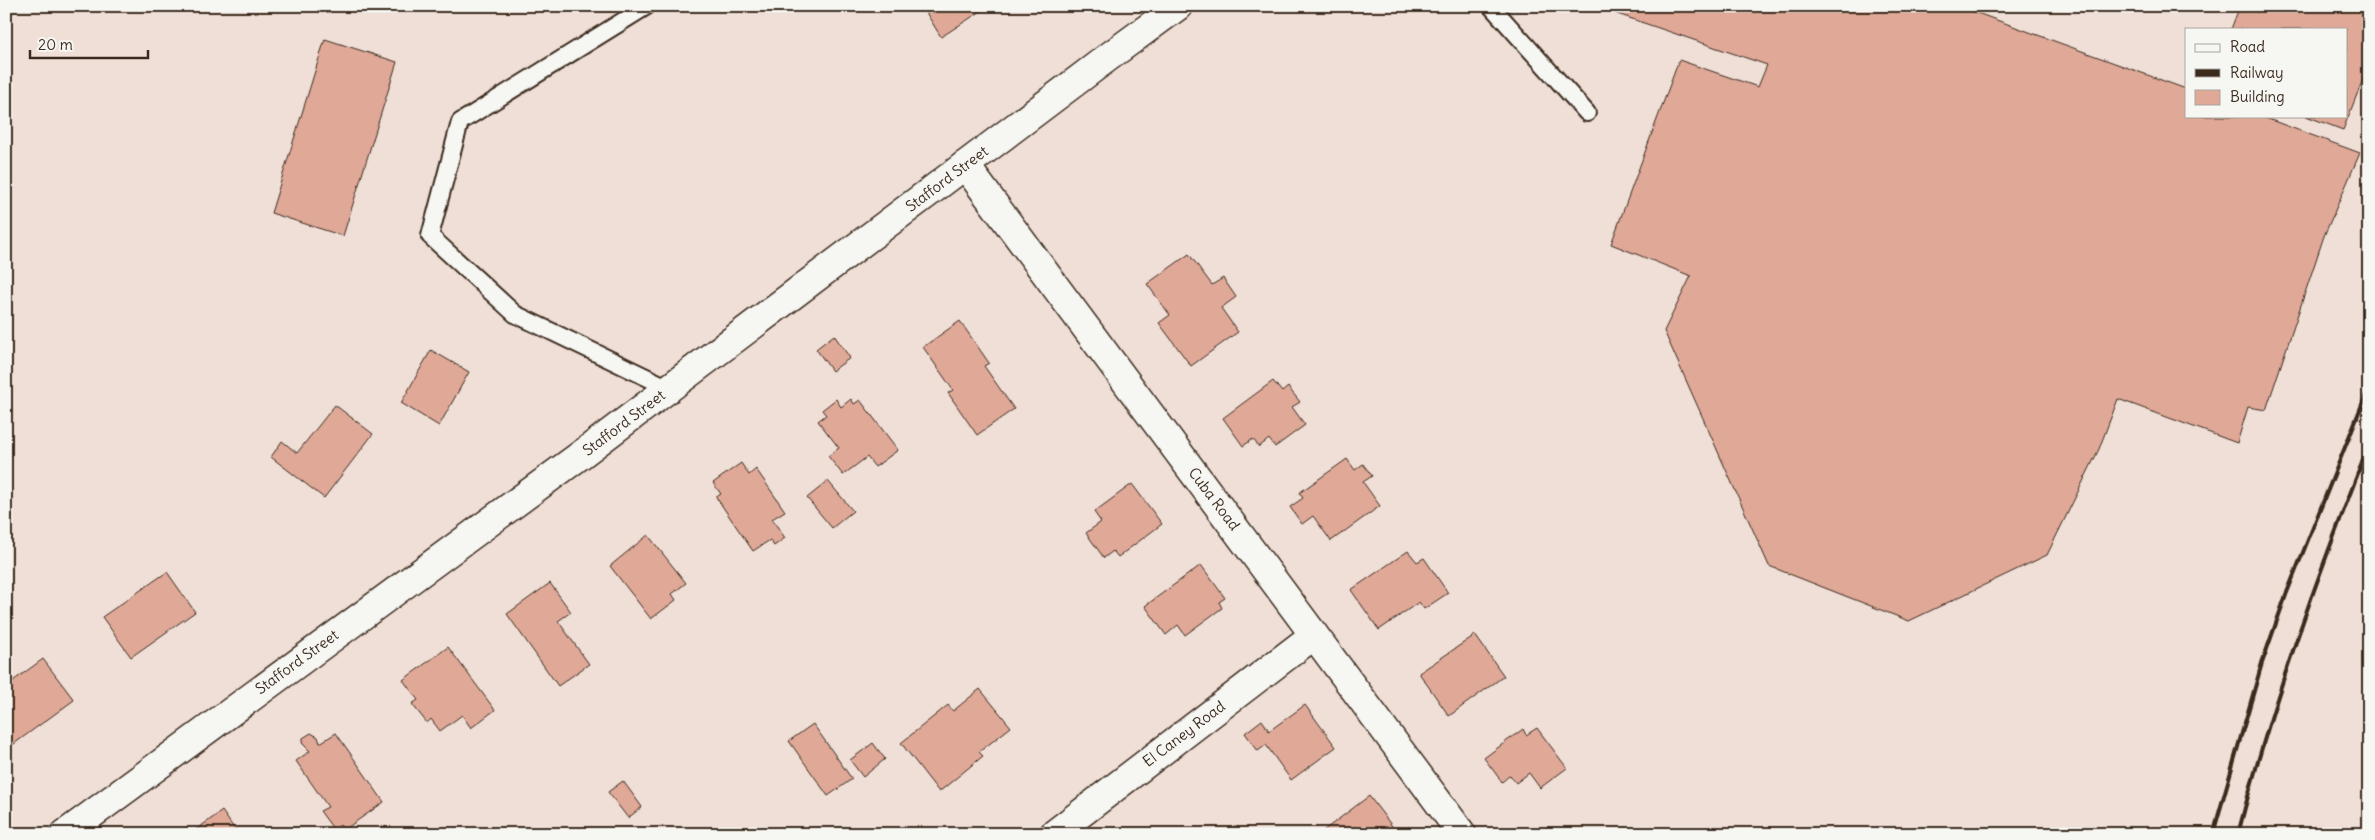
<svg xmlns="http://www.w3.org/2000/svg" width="2375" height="840" viewBox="0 0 2375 840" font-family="Delius,sans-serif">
<rect width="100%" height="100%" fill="#efdfd7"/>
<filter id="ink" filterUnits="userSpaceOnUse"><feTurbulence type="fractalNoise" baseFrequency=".02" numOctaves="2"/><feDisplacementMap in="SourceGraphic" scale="10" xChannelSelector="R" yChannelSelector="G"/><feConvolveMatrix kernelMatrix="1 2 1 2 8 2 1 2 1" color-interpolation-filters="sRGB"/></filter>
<g filter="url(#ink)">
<!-- building -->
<g fill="#dfa897" stroke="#3b2a1e">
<polygon points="922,6 989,6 941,37"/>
<polygon points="1594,6 1958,6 2186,89 2186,116 2260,116 2360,153 2324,236 2266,410 2248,407 2237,443 2118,399 2099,449 2047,555 1909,621 1769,566 1664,331 1691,276 1611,244 1679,60 1758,87 1767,65"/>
<polygon points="2226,6 2369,6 2369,64 2343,130 2306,116 2346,116 2346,29 2231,29 2238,11"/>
<polygon points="325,39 397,62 343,236 271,213"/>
<polygon points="1189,254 1212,285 1223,278 1236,297 1221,308 1238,332 1191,366 1159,323 1170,315 1147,284"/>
<polygon points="960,321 989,363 984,366 1014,409 977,435 948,393 953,390 923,347"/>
<polygon points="834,335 850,358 832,371 816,349"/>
<polygon points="431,350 469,372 439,426 401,403"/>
<polygon points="1273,381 1282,392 1288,387 1300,402 1292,407 1305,425 1275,447 1269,439 1259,447 1253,439 1243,446 1223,418"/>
<polygon points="836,399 841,407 851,399 854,404 860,400 898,450 875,467 867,457 843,475 828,456 839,448 818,421 826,415 822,410"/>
<polygon points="335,405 373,434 324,498 271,457 282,441 297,453"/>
<polygon points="1347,459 1355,470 1363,464 1372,476 1363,482 1380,506 1331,541 1313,516 1302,524 1290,507 1303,498 1299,493"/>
<polygon points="741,463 749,475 756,469 785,511 772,519 785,538 774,546 770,540 753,551 716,497 721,494 713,483"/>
<polygon points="828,481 853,511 832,528 807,498"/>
<polygon points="1132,484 1162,524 1118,557 1113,551 1104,558 1086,533 1101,522 1094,512"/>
<polygon points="648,535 686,583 672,594 676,600 651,619 610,566"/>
<polygon points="1408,551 1417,562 1424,558 1448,593 1424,609 1419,602 1379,630 1351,590"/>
<polygon points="1201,565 1225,598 1219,602 1222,608 1185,635 1178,625 1166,635 1145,606"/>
<polygon points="167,572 195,612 131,657 102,617"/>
<polygon points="550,583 571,612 558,621 589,664 558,686 507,614"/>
<polygon points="1475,635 1504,676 1449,716 1419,673"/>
<polygon points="448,647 495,710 471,728 462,715 440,731 431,719 427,723 412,704 418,700 403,680"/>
<polygon points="43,659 74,700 11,746 6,740 6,686"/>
<polygon points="980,689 1011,727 979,752 983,756 939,792 901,743 948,705 953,711"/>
<polygon points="1305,705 1336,747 1291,780 1266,745 1258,751 1245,733 1262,720 1269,731"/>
<polygon points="813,724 852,779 828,796 789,741"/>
<polygon points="1537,728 1567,768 1540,788 1529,773 1516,783 1510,775 1502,782 1484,758 1523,729 1526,735"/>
<polygon points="311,733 318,737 320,743 336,733 384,802 344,830 340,825 334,830 320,811 328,807 296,761 310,751 302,743 303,738"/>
<polygon points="873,743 885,759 863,777 850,760"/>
<polygon points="623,781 642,807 628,818 608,792"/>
<polygon points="1369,796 1398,834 1319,834"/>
<polygon points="222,811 238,834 190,834"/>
</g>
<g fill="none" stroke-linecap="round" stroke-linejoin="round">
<defs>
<g id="service">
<polyline points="647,6 460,122 430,236 515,314 669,388"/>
<polyline points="1491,6 1587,113"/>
</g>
<g id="minor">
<polyline points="965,165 1462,834"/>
<polyline points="1054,834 1314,635"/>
</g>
<polyline id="secondary" points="65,834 578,457 1107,58 1178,6"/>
</defs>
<!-- service casing -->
<use href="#service" stroke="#3b2a1e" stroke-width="20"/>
<!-- minor casing -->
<use href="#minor" stroke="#3b2a1e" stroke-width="31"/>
<!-- secondary casing -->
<use href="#secondary" stroke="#3b2a1e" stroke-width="31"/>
<!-- service -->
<use href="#service" stroke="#f6f6f2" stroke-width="16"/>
<!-- minor -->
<use href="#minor" stroke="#f6f6f2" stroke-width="28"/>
<!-- secondary -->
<use href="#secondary" stroke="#f6f6f2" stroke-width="28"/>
<!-- rail -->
<g stroke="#3b2a1e" stroke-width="4">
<polyline points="2213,834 2262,663 2286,595 2369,387"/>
<path d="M 2238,834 C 2272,701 2319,572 2369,445"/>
</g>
</g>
</g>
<g text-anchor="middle" stroke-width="4" stroke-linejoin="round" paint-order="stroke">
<!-- street labels -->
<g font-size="15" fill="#3b2a1e" stroke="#f6f6f2">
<text transform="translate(947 179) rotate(-37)" y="5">Stafford Street</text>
<text transform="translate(624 423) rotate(-37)" y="5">Stafford Street</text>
<text transform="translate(1214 499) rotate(53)" y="5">Cuba Road</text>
<text transform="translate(297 662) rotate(-36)" y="5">Stafford Street</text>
<text transform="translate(1184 734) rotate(-37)" y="5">El Caney Road</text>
</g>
</g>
<!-- margin -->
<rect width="2375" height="840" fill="none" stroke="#f6f6f2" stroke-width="25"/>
<rect x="12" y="12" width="2350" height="815" fill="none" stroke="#3b2a1e" stroke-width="2" filter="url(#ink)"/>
<!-- legend -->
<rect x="2185" y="28" width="162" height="90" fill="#f6f6f2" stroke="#aba49d"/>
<rect x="2195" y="44" width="25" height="8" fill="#f6f6f2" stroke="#aba49d"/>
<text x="2230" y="52" font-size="15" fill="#3b2a1e">Road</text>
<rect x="2195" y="69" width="25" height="8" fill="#3b2a1e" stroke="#aba49d"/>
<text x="2230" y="78" font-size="15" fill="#3b2a1e">Railway</text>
<rect x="2195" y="90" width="25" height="15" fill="#dfa897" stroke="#aba49d"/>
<text x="2230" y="102" font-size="15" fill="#3b2a1e">Building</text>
<!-- scale -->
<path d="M30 50v8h118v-8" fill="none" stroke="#3b2a1e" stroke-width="2.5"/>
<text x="38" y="50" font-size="15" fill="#3b2a1e" stroke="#f6f6f2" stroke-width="4" paint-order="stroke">20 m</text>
</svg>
